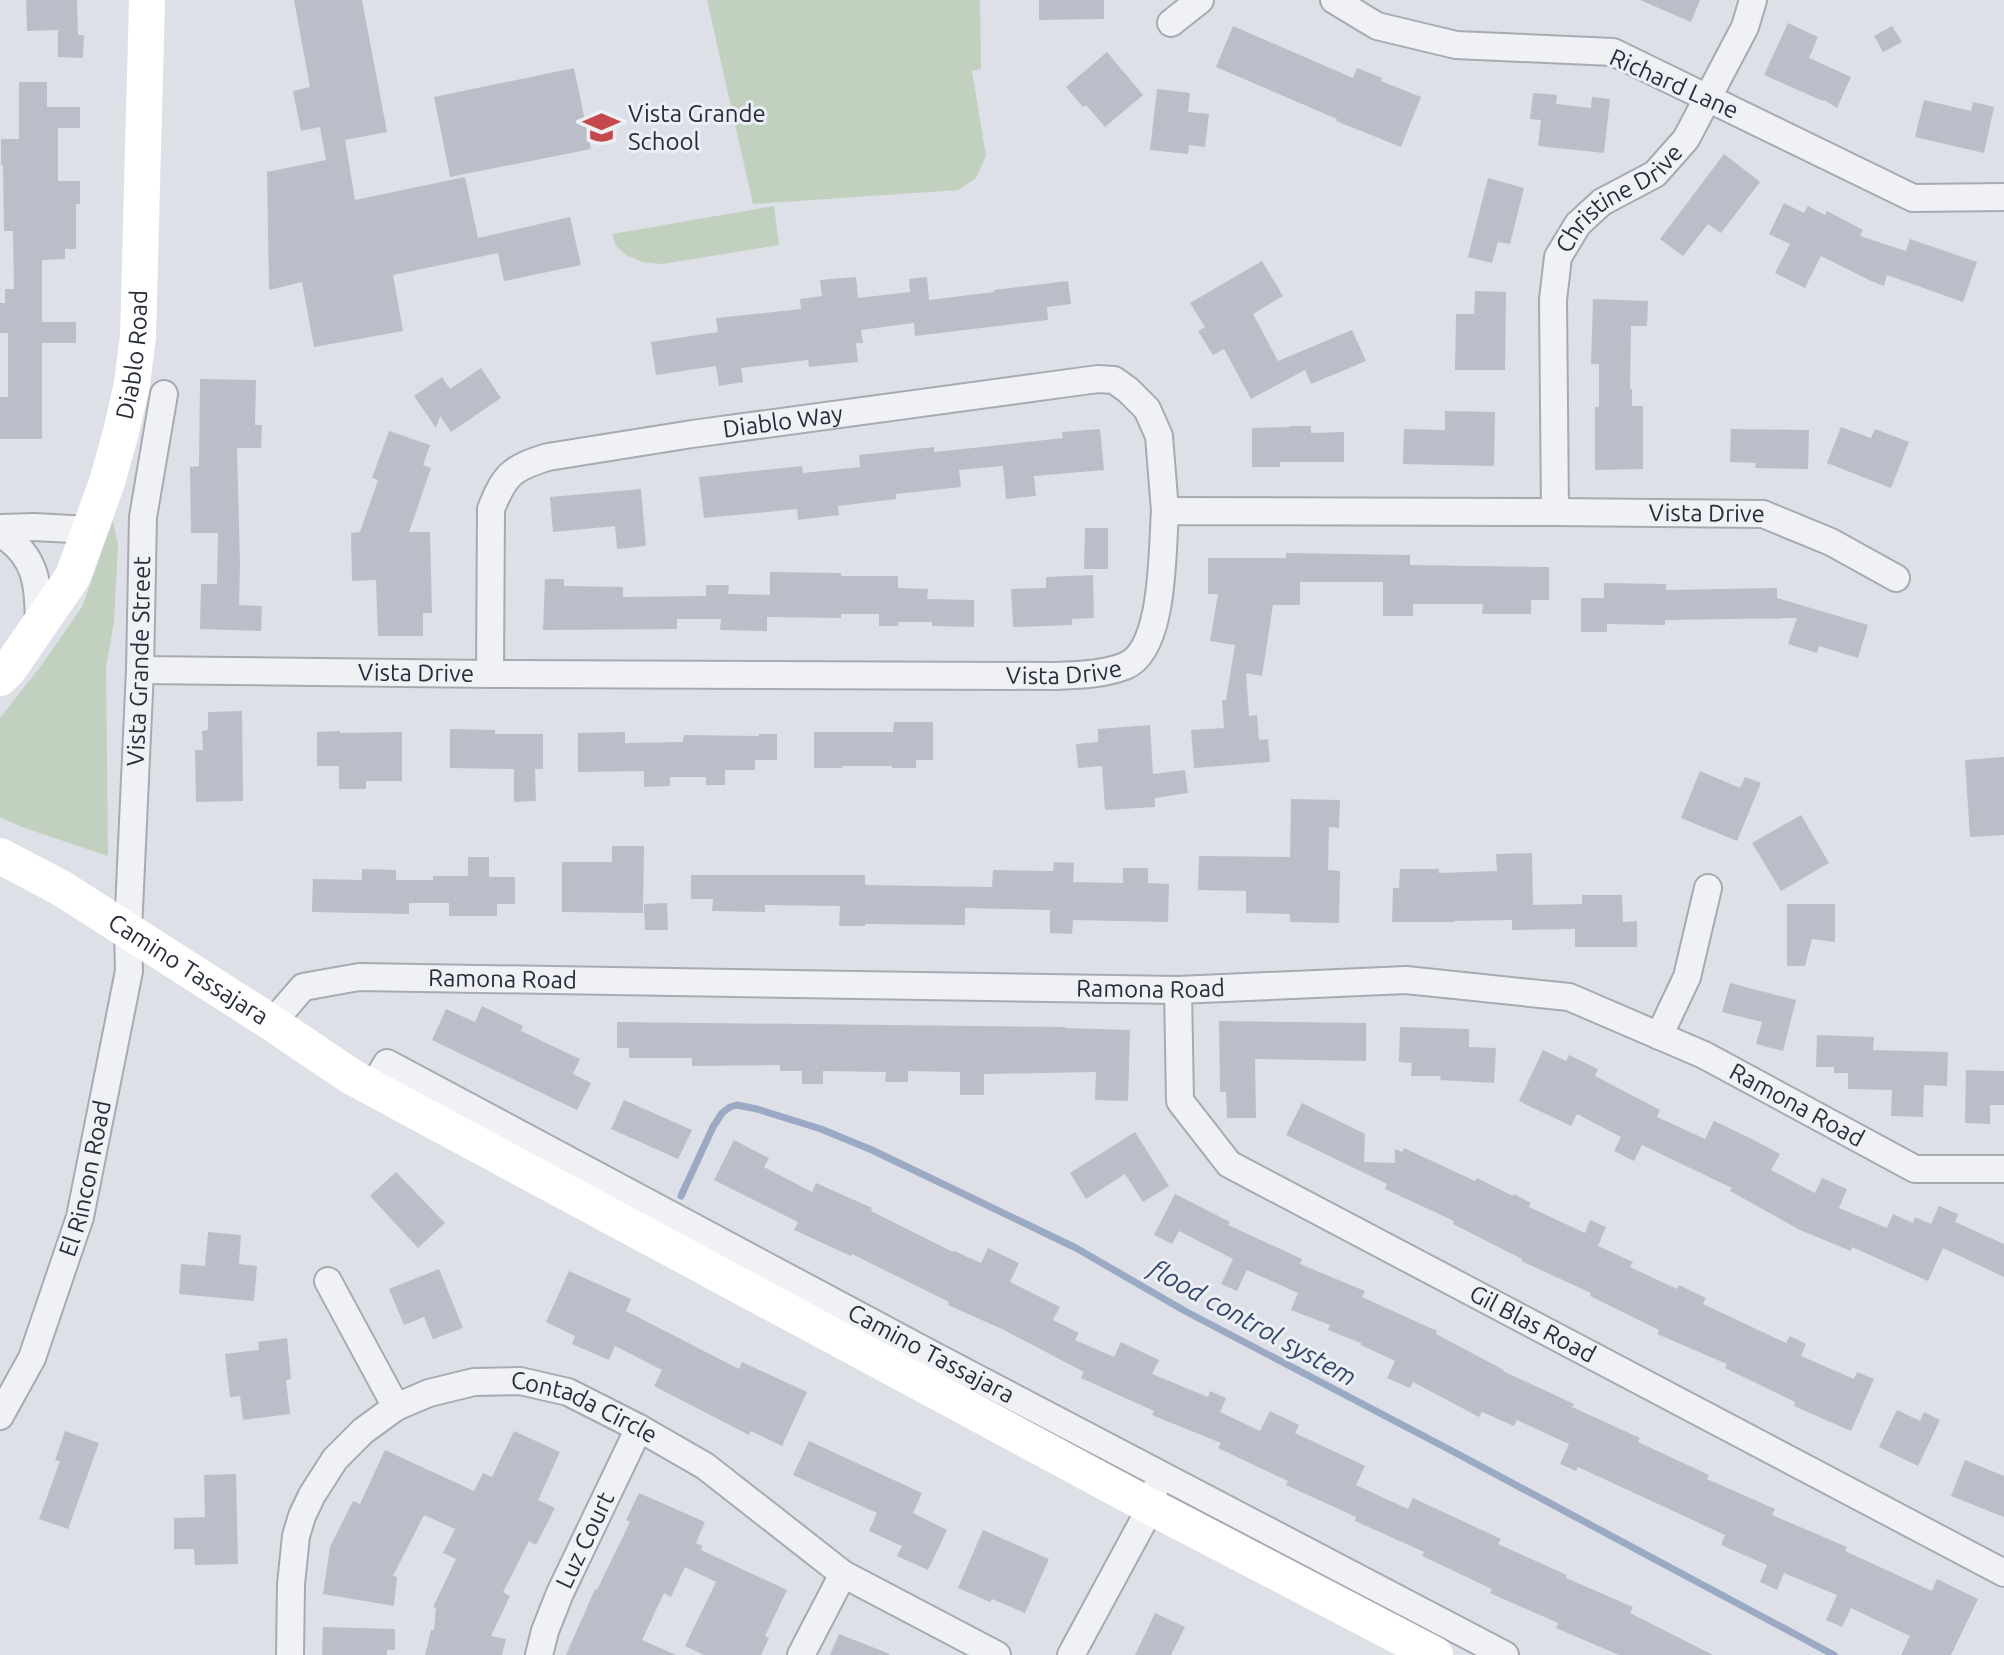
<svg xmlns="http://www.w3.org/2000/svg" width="2004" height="1655" viewBox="0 0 2004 1655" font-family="Ubuntu,sans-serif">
<rect width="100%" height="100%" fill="#dde0e6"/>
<!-- green -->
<g fill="#c1d0bf">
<polygon points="707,0 980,0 981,69 972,71 986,156 976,178 958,190 753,204"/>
<polygon points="774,206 779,245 662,264 642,262 626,255 616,246 612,234"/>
<polygon points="113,521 118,545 114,622 106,667 108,856 22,827 0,817 0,718 41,666 82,607"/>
</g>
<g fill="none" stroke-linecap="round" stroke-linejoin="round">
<!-- stream -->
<polyline stroke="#9aa9c4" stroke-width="7" points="681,1196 713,1127 722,1113 730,1107 737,1105 757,1109 821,1129 872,1150 1076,1248 1185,1311 1456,1453 1834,1655"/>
</g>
<!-- building -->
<g fill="#bbbec9">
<polygon points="26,0 77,0 78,35 84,35 83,58 58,57 58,30 27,31"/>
<polygon points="294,0 362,0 387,132 345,140 355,200 465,177 478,238 570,217 581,265 504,281 498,253 393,275 403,331 314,347 302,282 269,290 267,172 326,160 320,127 301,131 293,91 310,87"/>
<polygon points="1039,0 1104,0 1104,19 1039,20"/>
<polygon points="1640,0 1700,0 1691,22"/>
<polygon points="1788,23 1818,37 1809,58 1851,77 1837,108 1824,100 1823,101 1764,75"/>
<polygon points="1233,26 1353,78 1357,68 1382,78 1381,81 1421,97 1401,147 1336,121 1337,119 1216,67"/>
<polygon points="1892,26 1902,42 1883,52 1874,36"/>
<polygon points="1107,52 1143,95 1105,127 1086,105 1083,107 1066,87"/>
<polygon points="574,68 591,149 450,177 434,97"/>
<polygon points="19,82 47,82 47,107 80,107 80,128 58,128 58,181 80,181 80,204 76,204 76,249 65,249 65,259 42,260 42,322 76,322 76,343 42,343 42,439 0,439 0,397 8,397 8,333 0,333 0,303 5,303 5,289 14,289 13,231 4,231 3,165 1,165 1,139 19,139"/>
<polygon points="1157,89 1190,93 1188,112 1209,114 1205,147 1189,145 1188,154 1150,150"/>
<polygon points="1533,93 1557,95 1556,104 1591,108 1592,97 1610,99 1604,153 1538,146 1541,120 1530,119"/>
<polygon points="1924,100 1971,111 1973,102 1994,107 1984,153 1915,137"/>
<polygon points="1724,154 1760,182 1721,233 1708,224 1683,256 1660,239"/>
<polygon points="1488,178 1524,188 1510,244 1498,242 1492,263 1468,257"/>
<polygon points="1784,203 1804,213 1808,206 1825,215 1827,211 1863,230 1860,236 1906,251 1910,239 1977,262 1963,302 1887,275 1884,286 1869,280 1821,256 1805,288 1775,273 1790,244 1769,234"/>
<polygon points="1262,261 1283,296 1253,314 1278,361 1352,330 1366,361 1311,384 1305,370 1251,399 1224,349 1213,355 1198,331 1205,327 1190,303"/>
<polygon points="856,277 858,298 910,292 909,279 927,277 929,300 994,292 994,290 1068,281 1071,304 1047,307 1048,320 915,336 914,323 861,330 863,343 856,343 858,362 809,367 808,360 741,368 743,382 719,386 716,366 656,375 651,342 718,332 716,318 801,309 800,299 822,296 820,280"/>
<polygon points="1475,291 1506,292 1505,370 1455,370 1456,314 1474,314"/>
<polygon points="1593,299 1648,301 1647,326 1631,326 1630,389 1632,389 1632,406 1643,406 1643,469 1595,470 1595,407 1599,407 1599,364 1591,364"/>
<polygon points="481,368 501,398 451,432 440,416 436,428 414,396 442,377 450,389"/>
<polygon points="200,379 256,380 255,425 262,425 261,448 237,448 240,564 239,605 262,606 261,631 200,629 201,584 217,584 218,533 191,533 190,467 199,466"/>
<polygon points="1445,411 1495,412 1494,466 1403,464 1404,429 1445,430"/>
<polygon points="1290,426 1311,426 1311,433 1344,432 1344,462 1280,462 1280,467 1252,467 1252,428 1290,427"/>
<polygon points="1841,427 1871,438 1875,429 1909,442 1891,488 1827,463"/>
<polygon points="1100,429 1104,470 1034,476 1036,496 1006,499 1003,466 959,470 961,487 896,494 896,499 838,506 839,515 798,520 797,509 704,518 699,477 802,466 803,473 860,467 859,455 934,447 934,452 1001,445 1063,438 1062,432"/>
<polygon points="1731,429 1809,430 1808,469 1755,468 1756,463 1730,462"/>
<polygon points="389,431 430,445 423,465 431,468 409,532 430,532 432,613 423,613 423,636 378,636 376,580 352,581 351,533 360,532 378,480 372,478"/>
<polygon points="641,489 646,546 617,549 615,526 553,532 550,497"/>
<polygon points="1085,528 1108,528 1108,569 1084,569"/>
<polygon points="1286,553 1410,555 1410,565 1549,567 1549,600 1531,600 1531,614 1482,614 1483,604 1413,604 1413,616 1383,616 1383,582 1300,582 1300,605 1273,605 1262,676 1246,673 1249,716 1257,715 1259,740 1268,739 1270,762 1194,768 1191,730 1224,728 1222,700 1226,700 1235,645 1210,641 1218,594 1208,594 1208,558 1286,558"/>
<polygon points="770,572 841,573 841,576 898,576 898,588 928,589 927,599 974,600 974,627 932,626 932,622 898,622 898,626 879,626 879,614 841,614 841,618 767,617 767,631 720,630 721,619 677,619 677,629 543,630 545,579 564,579 564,586 623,587 623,597 706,596 706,585 729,585 728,594 770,595"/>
<polygon points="1093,575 1094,618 1072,619 1072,625 1013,627 1011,589 1046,588 1046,577"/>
<polygon points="1604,583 1666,584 1666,590 1777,588 1777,598 1868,625 1858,658 1819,646 1817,653 1788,644 1797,618 1665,620 1665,625 1607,624 1607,632 1581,632 1581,598 1604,598"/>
<polygon points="242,711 243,801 196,802 195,750 203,750 202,731 208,730 208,712"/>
<polygon points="894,722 933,722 933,760 916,760 916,768 892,768 892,766 842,766 842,768 814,768 814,732 893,732"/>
<polygon points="1150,725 1153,774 1185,770 1188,793 1155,798 1155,807 1105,810 1102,766 1078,768 1076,744 1098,742 1098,729"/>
<polygon points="450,729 495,730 495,734 543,734 543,769 535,769 536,801 514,802 514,769 450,768"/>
<polygon points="340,731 340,733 402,732 402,781 366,781 366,789 339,789 339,766 317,766 317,732"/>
<polygon points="625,732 625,743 683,742 684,735 759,736 759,734 777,734 777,760 755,760 755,770 725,770 725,785 706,785 706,777 670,777 670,786 644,787 644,771 578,772 578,733"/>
<polygon points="2004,757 2004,835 1970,837 1965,760"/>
<polygon points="1700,771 1740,788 1745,777 1761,783 1737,841 1681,818"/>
<polygon points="1291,799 1340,800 1339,828 1329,827 1328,870 1340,871 1339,923 1290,922 1290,914 1246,913 1246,891 1198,890 1199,856 1290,857"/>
<polygon points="1801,815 1829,863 1781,891 1752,843"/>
<polygon points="612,846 644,846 643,913 562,912 562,862 612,862"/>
<polygon points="1532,853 1533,905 1582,904 1582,895 1622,895 1623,922 1637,921 1637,947 1575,947 1575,929 1512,930 1512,920 1454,921 1454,922 1392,922 1393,888 1399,888 1400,869 1439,869 1439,873 1497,871 1496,854"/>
<polygon points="468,857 489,857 489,877 515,877 515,904 497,904 497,916 449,916 449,903 409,903 409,914 312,912 313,879 362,880 362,869 396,870 396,880 433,880 433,876 468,876"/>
<polygon points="1054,862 1074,863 1073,882 1123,883 1123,868 1148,868 1148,883 1169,884 1168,922 1073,920 1072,934 1050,933 1050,910 965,908 965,925 865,924 865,926 839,926 840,906 765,905 765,912 712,911 713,899 691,899 691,875 865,875 865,885 992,887 993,870 1053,871"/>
<polygon points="667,903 668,930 645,930 644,904"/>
<polygon points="1787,904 1835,904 1835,942 1812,939 1805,966 1787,966"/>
<polygon points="1730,983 1796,1000 1783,1051 1756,1044 1762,1022 1722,1012"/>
<polygon points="482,1006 523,1026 521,1031 580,1059 573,1074 591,1083 577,1110 432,1040 446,1009 475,1022"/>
<polygon points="1219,1021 1366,1023 1366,1061 1255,1059 1256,1118 1227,1118 1226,1092 1220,1092"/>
<polygon points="617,1022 1065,1027 1065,1028 1130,1030 1128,1101 1095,1100 1096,1072 984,1074 984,1095 960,1095 960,1072 908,1071 908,1082 885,1082 886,1072 823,1071 823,1084 802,1084 802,1071 780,1071 780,1065 692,1066 692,1058 629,1058 629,1048 617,1048"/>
<polygon points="1400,1027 1469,1029 1469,1047 1496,1048 1494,1083 1440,1080 1441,1076 1411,1076 1412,1063 1399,1062"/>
<polygon points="1817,1035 1874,1037 1873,1050 1948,1052 1947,1086 1924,1085 1923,1117 1891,1116 1892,1090 1848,1089 1848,1073 1834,1073 1834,1067 1816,1067"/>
<polygon points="1543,1050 1566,1061 1569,1055 1598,1069 1595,1076 1660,1110 1657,1117 1705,1139 1714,1121 1752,1139 1780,1154 1771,1170 1815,1193 1822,1178 1847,1189 1839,1208 1887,1228 1893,1214 1913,1223 1915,1217 1931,1224 1939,1206 1958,1214 1955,1222 2004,1244 2004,1277 1943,1248 1928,1281 1852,1247 1851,1251 1800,1230 1730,1191 1732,1188 1642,1145 1634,1161 1614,1151 1621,1137 1577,1114 1571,1126 1519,1101"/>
<polygon points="1966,1070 2004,1071 2004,1105 1990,1105 1990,1124 1965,1123"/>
<polygon points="624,1100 692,1130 678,1159 611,1129"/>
<polygon points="1302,1103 1365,1134 1364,1162 1395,1163 1395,1149 1402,1152 1404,1148 1475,1181 1477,1178 1513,1196 1514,1194 1531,1203 1529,1207 1585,1233 1590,1220 1606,1227 1598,1246 1633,1262 1630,1267 1677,1289 1679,1285 1706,1298 1703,1304 1786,1343 1790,1336 1806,1344 1801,1356 1854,1379 1857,1372 1874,1379 1851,1431 1794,1406 1795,1402 1725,1368 1727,1364 1657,1334 1659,1330 1590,1296 1591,1293 1521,1261 1522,1259 1453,1224 1454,1221 1385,1189 1387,1184 1286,1135"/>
<polygon points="1135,1132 1169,1186 1143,1202 1125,1174 1086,1199 1070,1173"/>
<polygon points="734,1140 769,1158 764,1167 812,1192 816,1183 872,1208 871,1211 953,1252 954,1251 981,1263 988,1248 1019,1263 1010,1282 1060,1307 1053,1320 1079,1333 1075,1340 1114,1357 1121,1342 1159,1360 1152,1374 1208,1397 1210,1391 1226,1398 1220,1412 1260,1431 1270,1411 1299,1425 1295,1433 1365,1466 1356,1485 1408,1509 1413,1498 1501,1539 1498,1544 1567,1575 1566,1578 1633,1607 1630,1613 1713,1655 1619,1655 1556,1628 1558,1623 1490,1593 1492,1589 1422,1556 1424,1552 1355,1521 1356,1517 1286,1485 1288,1481 1218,1448 1221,1443 1152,1415 1154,1411 1081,1378 1084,1372 1002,1329 948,1305 949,1302 852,1254 851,1256 794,1230 798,1222 714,1180"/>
<polygon points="396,1172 445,1223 418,1248 370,1196"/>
<polygon points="1175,1194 1230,1222 1228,1225 1302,1259 1300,1264 1365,1291 1362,1297 1437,1331 1436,1334 1504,1370 1503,1371 1574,1404 1572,1407 1640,1438 1638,1442 1709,1475 1707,1479 1775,1509 1772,1515 1847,1547 1845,1551 1932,1591 1937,1579 1978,1599 1951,1655 1901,1655 1910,1636 1851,1608 1842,1627 1826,1620 1837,1595 1784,1573 1777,1590 1760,1582 1767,1565 1721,1545 1725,1535 1578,1467 1576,1471 1560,1464 1569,1444 1517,1420 1514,1426 1482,1412 1479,1417 1413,1382 1410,1388 1387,1378 1395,1361 1361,1345 1361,1343 1328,1330 1330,1325 1291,1310 1298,1293 1247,1270 1237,1291 1221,1284 1233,1259 1179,1231 1172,1244 1154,1235"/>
<polygon points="208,1232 241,1235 239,1264 257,1266 254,1301 179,1294 181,1264 205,1266"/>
<polygon points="439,1269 463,1328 433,1339 424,1317 404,1325 389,1289"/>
<polygon points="569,1271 631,1299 626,1311 739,1369 742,1362 807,1392 782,1446 751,1431 749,1435 654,1386 662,1370 615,1346 609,1360 572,1344 575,1336 546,1322"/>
<polygon points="287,1338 291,1379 286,1380 290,1414 243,1420 240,1396 230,1397 225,1354 259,1350 258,1342"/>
<polygon points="1897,1410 1920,1421 1924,1412 1940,1420 1918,1466 1879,1447"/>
<polygon points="65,1431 99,1443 68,1529 39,1519 60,1461 55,1460"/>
<polygon points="514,1431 560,1452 538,1500 555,1508 536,1545 529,1541 503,1592 510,1596 491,1636 506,1639 502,1655 425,1655 431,1630 434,1630 436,1608 433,1607 456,1559 443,1553 455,1529 424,1515 393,1576 397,1577 394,1606 323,1594 330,1547 353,1501 360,1504 385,1450 474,1491 483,1473 492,1477"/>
<polygon points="809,1441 922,1493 913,1513 947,1530 928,1570 897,1556 902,1546 869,1531 877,1513 793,1475"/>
<polygon points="1965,1460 2004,1476 2004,1517 1951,1496"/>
<polygon points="236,1474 238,1564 195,1565 194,1549 174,1549 174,1518 205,1517 204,1475"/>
<polygon points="639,1493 705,1522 696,1543 703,1546 701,1550 787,1590 765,1636 769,1638 761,1655 704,1655 685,1646 716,1582 685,1567 671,1597 664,1593 642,1640 676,1655 566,1655 595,1589 597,1590 630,1522 626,1520"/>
<polygon points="983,1530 1049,1559 1025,1613 992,1599 990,1602 958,1588"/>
<polygon points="1155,1613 1185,1627 1171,1655 1135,1655"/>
<polygon points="323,1627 395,1629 395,1650 387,1650 387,1655 322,1655"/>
<polygon points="839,1634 890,1654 889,1655 830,1655"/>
</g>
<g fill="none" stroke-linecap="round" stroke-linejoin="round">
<defs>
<g id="street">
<polyline points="1334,0 1377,26 1456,45 1613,52 1913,198 2004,197"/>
<polyline points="1171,23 1200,0"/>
<path id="s1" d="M 1555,512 L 1553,300 L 1558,257 L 1578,224 L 1602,202 L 1655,174 L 1686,139 L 1745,27 L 1753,0"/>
<polyline points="0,528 34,527 90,530"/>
<path d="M 0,533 C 38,556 38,585 39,626"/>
<path id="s2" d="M 140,670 L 490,674 L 1052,676 C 1075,675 1102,675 1125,666 C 1165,650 1162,549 1165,511 L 1555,512 L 1763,514 L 1831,542 L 1896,578"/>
<path id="s3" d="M 490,674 L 491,509 C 505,474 512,468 548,457 L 692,434 L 1098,379 L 1114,380 L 1128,390 L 1147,409 L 1159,436 L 1165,511"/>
<path id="s4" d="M 1178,990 L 1180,1101 L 1229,1164 L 2004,1573"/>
<path id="s5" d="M 272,1023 L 303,987 L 359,977 L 1178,990 L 1406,980 L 1569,997 L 1704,1055 L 1915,1169 L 2004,1169"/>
<polyline points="1659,1036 1687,977 1708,888"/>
<path id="s6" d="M 372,1088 L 387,1063 L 929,1353 L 1505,1655"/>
<polyline points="328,1281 396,1407"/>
<path id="s7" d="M 0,1416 L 32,1358 L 80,1217 L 129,971 L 128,931 L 140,670 L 143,517 L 164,394"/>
<path id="s8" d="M 290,1655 L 291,1584 L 296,1536 L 302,1516 L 312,1495 L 335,1459 L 363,1431 L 396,1407 L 429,1393 L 474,1382 L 520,1381 L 568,1392 L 639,1428 L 705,1466 L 843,1574 L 997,1655"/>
<path id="s9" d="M 539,1655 L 545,1631 L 560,1593 L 639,1428"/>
<polyline points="801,1655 843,1574"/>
<polyline points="1071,1655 1151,1507 1154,1491"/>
</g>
</defs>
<!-- street casing -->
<use href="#street" stroke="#a7aab3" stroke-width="30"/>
<!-- street -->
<use href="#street" stroke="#f0f1f5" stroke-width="26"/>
<!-- secondary -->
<g stroke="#fff" stroke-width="36">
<path id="s10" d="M 0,678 L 9,669 L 73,576 L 107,482 L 121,432 L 132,384 L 138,336 L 147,0"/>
<path id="s11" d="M 0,856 L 61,888 L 272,1023 L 352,1077 L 1151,1507 L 1435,1655"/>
</g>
</g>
<!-- icons -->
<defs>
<symbol id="school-bare" viewBox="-9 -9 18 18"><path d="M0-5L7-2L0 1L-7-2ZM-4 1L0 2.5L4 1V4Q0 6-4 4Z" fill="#c5484c" stroke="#eceff4" stroke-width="2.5" paint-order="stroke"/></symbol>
</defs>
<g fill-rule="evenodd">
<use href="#school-bare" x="576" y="102" width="51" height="51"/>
</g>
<g text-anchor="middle" stroke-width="6" stroke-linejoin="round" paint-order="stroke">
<!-- street labels -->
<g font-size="24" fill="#282d3c" stroke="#eceff4">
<text transform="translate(1674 84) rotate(24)" y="8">Richard Lane</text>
<text dy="8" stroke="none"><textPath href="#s1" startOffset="342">Christine Drive</textPath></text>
<text dy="8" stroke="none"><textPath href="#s10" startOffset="356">Diablo Road</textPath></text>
<text dy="8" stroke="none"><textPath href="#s3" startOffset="484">Diablo Way</textPath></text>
<text dy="8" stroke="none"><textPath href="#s2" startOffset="1694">Vista Drive</textPath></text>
<text dy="8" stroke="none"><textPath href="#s7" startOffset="776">Vista Grande Street</textPath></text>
<text dy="8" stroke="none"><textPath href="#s2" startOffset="924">Vista Drive</textPath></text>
<text dy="8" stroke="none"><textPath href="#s2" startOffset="276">Vista Drive</textPath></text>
<text dy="8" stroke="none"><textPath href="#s11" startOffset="220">Camino Tassajara</textPath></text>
<text dy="8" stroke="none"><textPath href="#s5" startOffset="248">Ramona Road</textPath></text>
<text dy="8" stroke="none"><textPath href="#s5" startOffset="896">Ramona Road</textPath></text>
<text dy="8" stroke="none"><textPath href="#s5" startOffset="1568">Ramona Road</textPath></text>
<text dy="8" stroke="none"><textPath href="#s7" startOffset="254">El Rincon Road</textPath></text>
<text dy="8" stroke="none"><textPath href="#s4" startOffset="534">Gil Blas Road</textPath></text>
<text dy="8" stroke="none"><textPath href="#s6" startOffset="646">Camino Tassajara</textPath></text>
<text dy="8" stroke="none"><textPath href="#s8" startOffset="484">Contada Circle</textPath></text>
<text dy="8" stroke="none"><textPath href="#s9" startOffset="124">Luz Court</textPath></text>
</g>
<!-- poi labels -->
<g font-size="24" fill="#282d3c" stroke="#eceff4" text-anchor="start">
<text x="628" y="122">Vista Grande<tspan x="628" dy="28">School</tspan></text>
</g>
<!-- water labels -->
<g font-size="26" font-style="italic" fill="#35476d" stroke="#eceff4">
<text transform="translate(1253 1323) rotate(29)" y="9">flood control system</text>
</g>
</g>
</svg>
